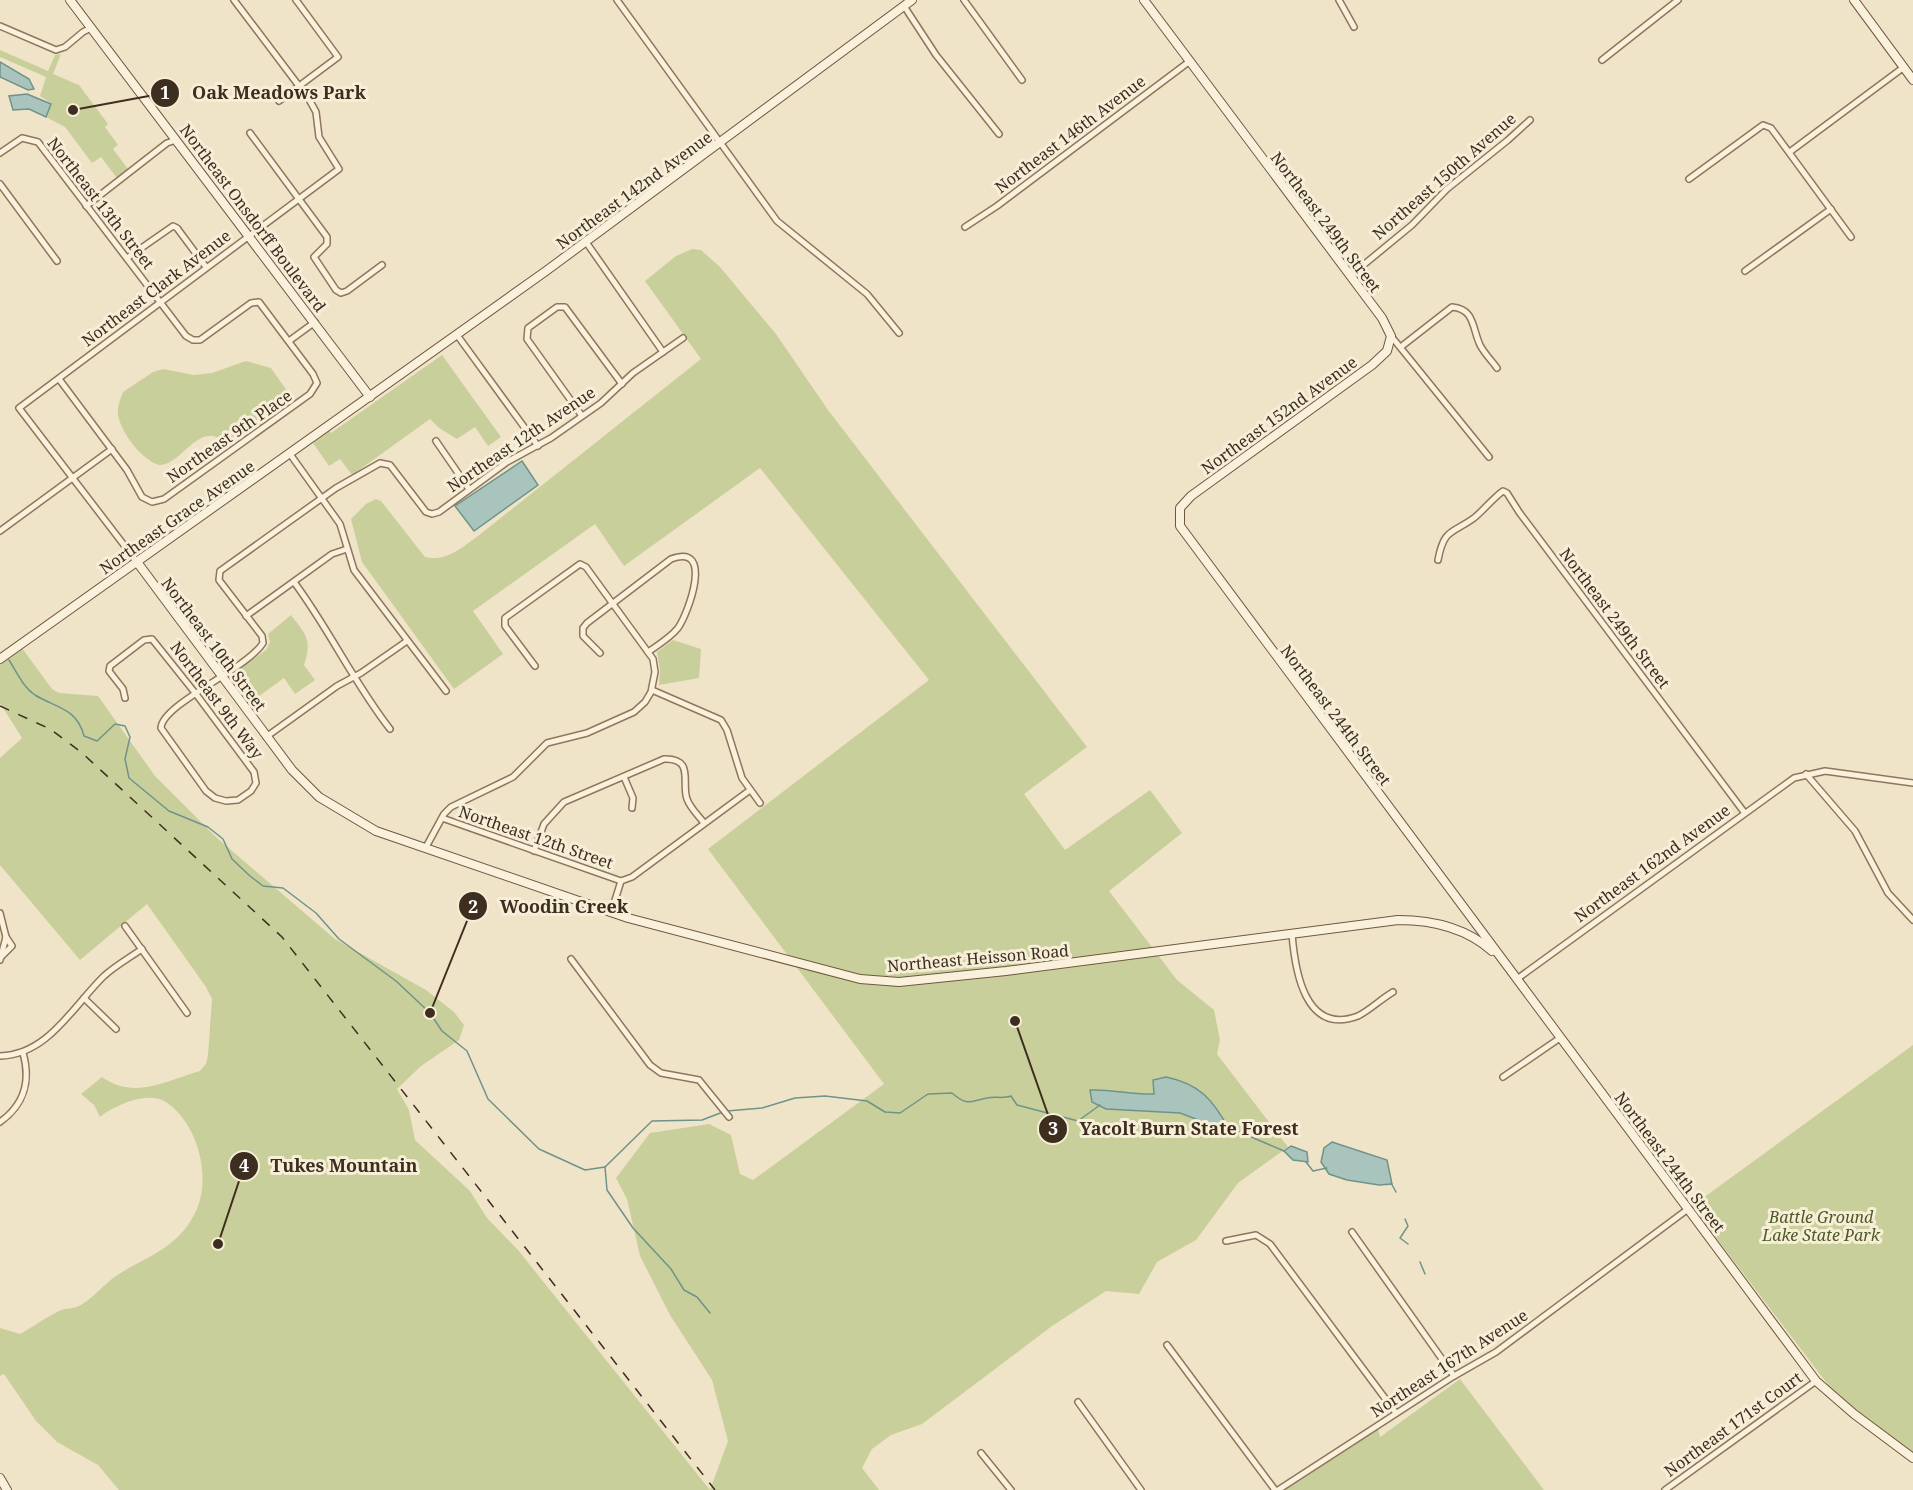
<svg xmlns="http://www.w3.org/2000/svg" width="1913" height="1490" viewBox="0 0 1913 1490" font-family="'Noto Serif',serif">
<rect width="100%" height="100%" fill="#f0e4c8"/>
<!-- green -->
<g fill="#c9cf9b">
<polygon points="0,50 48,71 55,55 61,54 53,74 79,85 108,124 105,127 118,145 113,149 128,169 117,178 101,157 92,163 65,127 46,117 51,103 40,96 46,77 0,57"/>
<path d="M 692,249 L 701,250 L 720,267 L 776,334 L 828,410 L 1087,747 L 1024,794 L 1065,850 L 1150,790 L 1182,833 L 1109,891 L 1177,980 L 1214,1010 L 1220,1040 L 1217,1054 L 1288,1147 L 1238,1183 L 1196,1240 L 1157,1262 L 1139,1294 L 1106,1291 L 1052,1326 L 922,1424 L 891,1435 L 872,1449 L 862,1468 L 879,1490 L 119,1490 L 98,1465 L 57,1442 L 36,1421 L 4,1374 L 0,1376 L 0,1328 L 20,1334 C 33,1327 46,1317 59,1311 C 66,1308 74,1309 81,1305 C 96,1296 107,1280 124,1271 C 151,1255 178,1246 194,1215 C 213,1181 199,1122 164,1101 C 147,1091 113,1106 100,1117 L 94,1105 L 81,1094 L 102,1077 C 134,1100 165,1081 200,1071 L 206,1064 L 208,1055 L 212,999 L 206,987 L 147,904 L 80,960 L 0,865 L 0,758 L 22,738 L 0,703 L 0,663 L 22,648 L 52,689 L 59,693 L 98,696 L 155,776 L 217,838 L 335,939 L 426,990 L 454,1012 L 464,1025 L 459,1040 L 421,1066 L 397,1089 L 409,1110 L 415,1140 L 470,1191 L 487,1218 L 518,1250 L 710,1490 L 728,1441 L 712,1380 L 670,1315 L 640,1256 L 627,1199 L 616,1178 L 650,1133 L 709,1124 L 731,1135 L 740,1174 L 753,1180 L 884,1084 L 708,849 L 929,680 L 760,468 L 624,566 L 595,524 L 473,611 L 503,654 L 454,689 L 362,562 L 351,519 L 366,504 L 376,499 L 381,501 L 425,557 C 446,562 461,548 478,536 L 701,359 L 645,281 L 676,256 Z"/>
<polygon points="442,355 501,437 488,446 475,427 457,439 439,428 430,419 352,475 340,459 329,466 313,443 329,431 331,433"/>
<path d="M 246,361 L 271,368 L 292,398 L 290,403 L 230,443 C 224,441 219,437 212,436 C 192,434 179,465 159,465 C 142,460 121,433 118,415 C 117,407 120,400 123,392 L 153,372 L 163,369 L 194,375 L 212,373 Z"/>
<path d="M 291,615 C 307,636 312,640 304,665 L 315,680 L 295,694 L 284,678 L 251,702 L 235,680 L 235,672 L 266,650 L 270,642 L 268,634 Z"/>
<polygon points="673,640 701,649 699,678 659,685 660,670 657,652"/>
<polygon points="1913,1045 1913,1453 1854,1410 1832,1390 1692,1206"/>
<polygon points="1460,1379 1544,1490 1285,1490 1378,1429 1380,1437"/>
</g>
<!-- water -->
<g fill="#a9c4bc" stroke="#6f938a" stroke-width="1.5">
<polygon points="0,62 29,79 34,89 28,90 0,77"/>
<polygon points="27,94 51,104 46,117 29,109 13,110 9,96"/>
<polygon points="522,461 538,485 474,531 455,506"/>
<path d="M 1166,1077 C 1200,1084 1213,1100 1229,1129 L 1227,1131 L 1180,1113 L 1106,1109 L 1092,1102 L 1090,1090 C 1112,1089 1132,1095 1154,1094 L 1153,1080 Z"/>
<polygon points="1332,1142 1387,1160 1392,1184 1379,1185 1347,1180 1329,1174 1321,1162 1324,1148"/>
<polygon points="1291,1146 1307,1152 1308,1162 1293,1160 1284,1151"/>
</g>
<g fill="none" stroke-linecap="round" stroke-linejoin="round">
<!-- stream -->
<g stroke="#6f938a" stroke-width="1.5">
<path d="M 9,660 C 16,671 23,687 35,695 C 56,708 77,708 84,736 L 97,741 L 115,724 L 125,726 L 130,737 L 125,759 L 129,778 L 169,811 L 208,827 L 223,839 L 232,859 L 250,876 L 263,886 L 283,888 L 316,913 L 339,939 L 396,981 L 430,1013 L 442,1031 L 467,1051 L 488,1099 L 539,1149 L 585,1170 L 605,1167 L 652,1121 L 702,1120 L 723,1112"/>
<path d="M 727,1111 L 762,1108 L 795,1098 L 825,1096 L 867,1101 L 885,1112 L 900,1113 L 928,1094 L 952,1093 C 968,1107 970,1101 987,1098 C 995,1096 1003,1099 1011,1096 L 1017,1105 L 1078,1121 L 1100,1105"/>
<polyline points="1228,1127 1284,1151"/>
<polyline points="1306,1162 1313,1171 1327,1168"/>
<polyline points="605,1167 607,1190 633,1228 671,1269 684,1290 697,1297 710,1313"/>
<polyline points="1391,1183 1396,1192"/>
<polyline points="1405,1219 1408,1226 1400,1238 1408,1244"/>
<polyline points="1420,1262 1425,1274"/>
</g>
<defs>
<g id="street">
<polyline points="234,0 299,86"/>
<polyline points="617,0 777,221 867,294 899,333"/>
<polyline points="964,0 1022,80"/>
<polyline points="1339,0 1354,27"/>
<polyline points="904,6 936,55 999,134"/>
<polyline points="0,26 56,50 65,47 83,32 91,28"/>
<polyline points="1602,60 1678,0"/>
<polyline points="279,101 338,57 296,0"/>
<polyline points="250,133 327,237 327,244 314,257 336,290 341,293 347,291 382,265"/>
<polyline points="1791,151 1904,67"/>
<polyline points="0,153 22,138 38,142 186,336 193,340 200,340 251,303 259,302 313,374 317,383 310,394 164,499 152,502 142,497 127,470 59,379"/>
<polyline points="1689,179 1763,125 1771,128 1851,237"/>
<polyline points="0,184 57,261"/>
<polyline points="86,206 167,143 176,140"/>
<polyline points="965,227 997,206 1190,61"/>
<polyline points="586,242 663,352"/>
<polyline points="127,258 173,226 177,228 206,267"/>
<polyline points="1745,271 1831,209"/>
<polyline points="1350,276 1412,225 1447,189 1508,140 1530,120"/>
<polyline points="457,335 538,446"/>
<polyline points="1391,336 1489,457"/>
<polyline points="289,341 315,322"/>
<path d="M 1402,346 L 1452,307 C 1475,309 1472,328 1480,345 C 1484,353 1492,361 1497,368"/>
<polyline points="582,416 527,339 528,328 557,307 565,307 622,384"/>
<polyline points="436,441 469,489"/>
<polyline points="290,454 340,524 354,570 446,691"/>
<polyline points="0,531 112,449"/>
<path d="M 1438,560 C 1444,528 1452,534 1474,518 C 1484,510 1492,499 1503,491 L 1507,493 L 1519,512 L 1744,812"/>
<polyline points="137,562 19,408 339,169 319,137 316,112 305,92"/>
<path d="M 294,582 C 329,629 354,683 390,729"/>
<polyline points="246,616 332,554 347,549"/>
<path d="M 600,653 L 583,636 L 583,628 L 587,623 L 671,559 C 715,542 688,614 678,628 C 670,638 658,645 648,652"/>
<polyline points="652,690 721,720 727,730 742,778 760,803"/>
<path d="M 125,698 L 123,689 L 109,671 L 110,666 L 144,640 L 152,639 L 196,694 L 254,772 L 256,783 L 251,791 L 238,800 L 226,801 L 215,798 L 206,791 L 161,728 C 162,704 247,669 263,643 L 262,636 L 219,580 L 220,571 L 336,488 L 380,463 L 390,465 L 426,512 L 432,514 L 439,512 L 507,462 L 551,438 L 601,403 L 633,373 L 683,338"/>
<polyline points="266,737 337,686 361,673 407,641"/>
<polyline points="1806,774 1855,831 1888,893 1913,920"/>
<polyline points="624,777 633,798 632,808"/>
<polyline points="442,818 621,881"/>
<polyline points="426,847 444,814 451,807 513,777 547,743 587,733 634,712 645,702 651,692 655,672 653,659 586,567 580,564 505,618 505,626 535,666"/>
<path d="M 534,851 L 544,824 L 564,802 L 664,759 C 695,758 681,783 687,799 C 690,808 699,816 704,823"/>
<polyline points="621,881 632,877 750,790"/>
<polyline points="0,913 6,937 0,960"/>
<polyline points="611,913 621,881"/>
<polyline points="125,926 187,1013"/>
<path d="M 1292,934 C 1295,971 1305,1036 1358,1016 C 1370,1010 1381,999 1393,992"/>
<polyline points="2,956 12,946 6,937"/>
<polyline points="571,959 650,1065 661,1073 699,1080 729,1117"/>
<polyline points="1517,979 1794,778 1825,771 1913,783"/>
<polyline points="84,998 116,1029"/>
<path d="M 0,1056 C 48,1055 73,1006 104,976 C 115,966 129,958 142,949"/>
<polyline points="1503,1077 1560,1038"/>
<path d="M 0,1122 C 24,1105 31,1081 23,1053"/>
<polyline points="1352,1232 1454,1376"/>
<polyline points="1226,1241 1256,1235 1270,1244 1396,1413"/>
<polyline points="1167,1345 1275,1490"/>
<polyline points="1078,1402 1141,1490"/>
<polyline points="981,1453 1011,1490"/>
<polyline points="1278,1490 1454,1376 1496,1352 1688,1209"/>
<polyline points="1665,1490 1816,1381"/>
</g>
<g id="secondary">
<polyline points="70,0 370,397"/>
<polyline points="1144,0 1382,318 1391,336 1387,351 1372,365 1191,496 1180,508 1180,526 1816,1381 1854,1414 1913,1458"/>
<polyline points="1854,0 1913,80"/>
<path d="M 137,562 L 292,770 L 319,797 L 376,831 L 628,918 L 860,979 L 899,982 L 1006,971 L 1398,920 C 1432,920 1465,927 1492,951"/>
<polyline points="0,659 546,271 912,0"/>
<polyline points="0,1478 7,1490"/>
</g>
</defs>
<!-- street casing -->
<use href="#street" stroke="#8d765c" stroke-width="8"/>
<!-- secondary casing -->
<use href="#secondary" stroke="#6f573f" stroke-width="10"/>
<!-- street -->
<use href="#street" stroke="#faf1dc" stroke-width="5"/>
<!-- secondary -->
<use href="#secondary" stroke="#faf1dc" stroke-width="8"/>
<!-- rail -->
<polyline stroke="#3d2e20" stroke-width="1.5" stroke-dasharray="10 10" stroke-linecap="butt" points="0,706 50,729 81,752 282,937 715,1490"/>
</g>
<g text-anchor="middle" stroke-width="6" stroke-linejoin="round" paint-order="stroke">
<!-- street labels -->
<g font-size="16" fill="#3d2e20" stroke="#f7eed8">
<text transform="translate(1070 134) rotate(-37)" y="6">Northeast 146th Avenue</text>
<text transform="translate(1444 176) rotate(-41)" y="6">Northeast 150th Avenue</text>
<text transform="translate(634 190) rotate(-36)" y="6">Northeast 142nd Avenue</text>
<text transform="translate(101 203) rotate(52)" y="6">Northeast 13th Street</text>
<text transform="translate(253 218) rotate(53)" y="6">Northeast Onsdorff Boulevard</text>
<text transform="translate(1326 222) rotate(53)" y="6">Northeast 249th Street</text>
<text transform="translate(156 288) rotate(-37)" y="6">Northeast Clark Avenue</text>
<text transform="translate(1279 415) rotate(-36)" y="6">Northeast 152nd Avenue</text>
<text transform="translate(229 436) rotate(-35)" y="6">Northeast 9th Place</text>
<text transform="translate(521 439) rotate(-34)" y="6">Northeast 12th Avenue</text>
<text transform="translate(177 517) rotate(-35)" y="6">Northeast Grace Avenue</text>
<text transform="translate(1615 618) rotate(53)" y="6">Northeast 249th Street</text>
<text transform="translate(214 644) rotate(53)" y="6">Northeast 10th Street</text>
<text transform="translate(217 700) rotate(53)" y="6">Northeast 9th Way</text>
<text transform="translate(1336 715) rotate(53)" y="6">Northeast 244th Street</text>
<text transform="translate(536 837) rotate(19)" y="6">Northeast 12th Street</text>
<text transform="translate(1652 863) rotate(-36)" y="6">Northeast 162nd Avenue</text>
<text transform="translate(978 958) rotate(-5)" y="6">Northeast Heisson Road</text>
<text transform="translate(1670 1162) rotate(53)" y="6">Northeast 244th Street</text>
<text transform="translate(1449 1363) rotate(-33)" y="6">Northeast 167th Avenue</text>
<text transform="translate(1733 1424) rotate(-36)" y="6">Northeast 171st Court</text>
</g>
<!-- park labels -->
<g font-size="16" font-style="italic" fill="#4d5a26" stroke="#f7eed8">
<text x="1821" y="1223">Battle Ground<tspan x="1821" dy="18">Lake State Park</tspan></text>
</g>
</g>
<!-- callouts -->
<path fill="none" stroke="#3d2e20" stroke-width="2" d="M73 110L165 93M430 1013L473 906M1015 1021L1053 1129M218 1244L244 1166"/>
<g fill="#3d2e20" stroke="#f7eed8" stroke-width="2">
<circle cx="73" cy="110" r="6"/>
<circle cx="430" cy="1013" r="6"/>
<circle cx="1015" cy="1021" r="6"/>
<circle cx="218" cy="1244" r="6"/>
<circle cx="165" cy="93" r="15"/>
<circle cx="473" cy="906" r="15"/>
<circle cx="1053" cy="1129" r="15"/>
<circle cx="244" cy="1166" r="15"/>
</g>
<g font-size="18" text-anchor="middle" font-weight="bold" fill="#fff">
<text x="165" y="99">1</text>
<text x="473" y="913">2</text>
<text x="1053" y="1135">3</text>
<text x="244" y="1172">4</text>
</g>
<g font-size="18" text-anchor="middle" font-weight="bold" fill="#3d2e20" stroke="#f7eed8" stroke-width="6" stroke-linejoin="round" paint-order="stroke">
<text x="279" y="99">Oak Meadows Park</text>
<text x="564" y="913">Woodin Creek</text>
<text x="1189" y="1135">Yacolt Burn State Forest</text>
<text x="344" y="1172">Tukes Mountain</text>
</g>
</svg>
